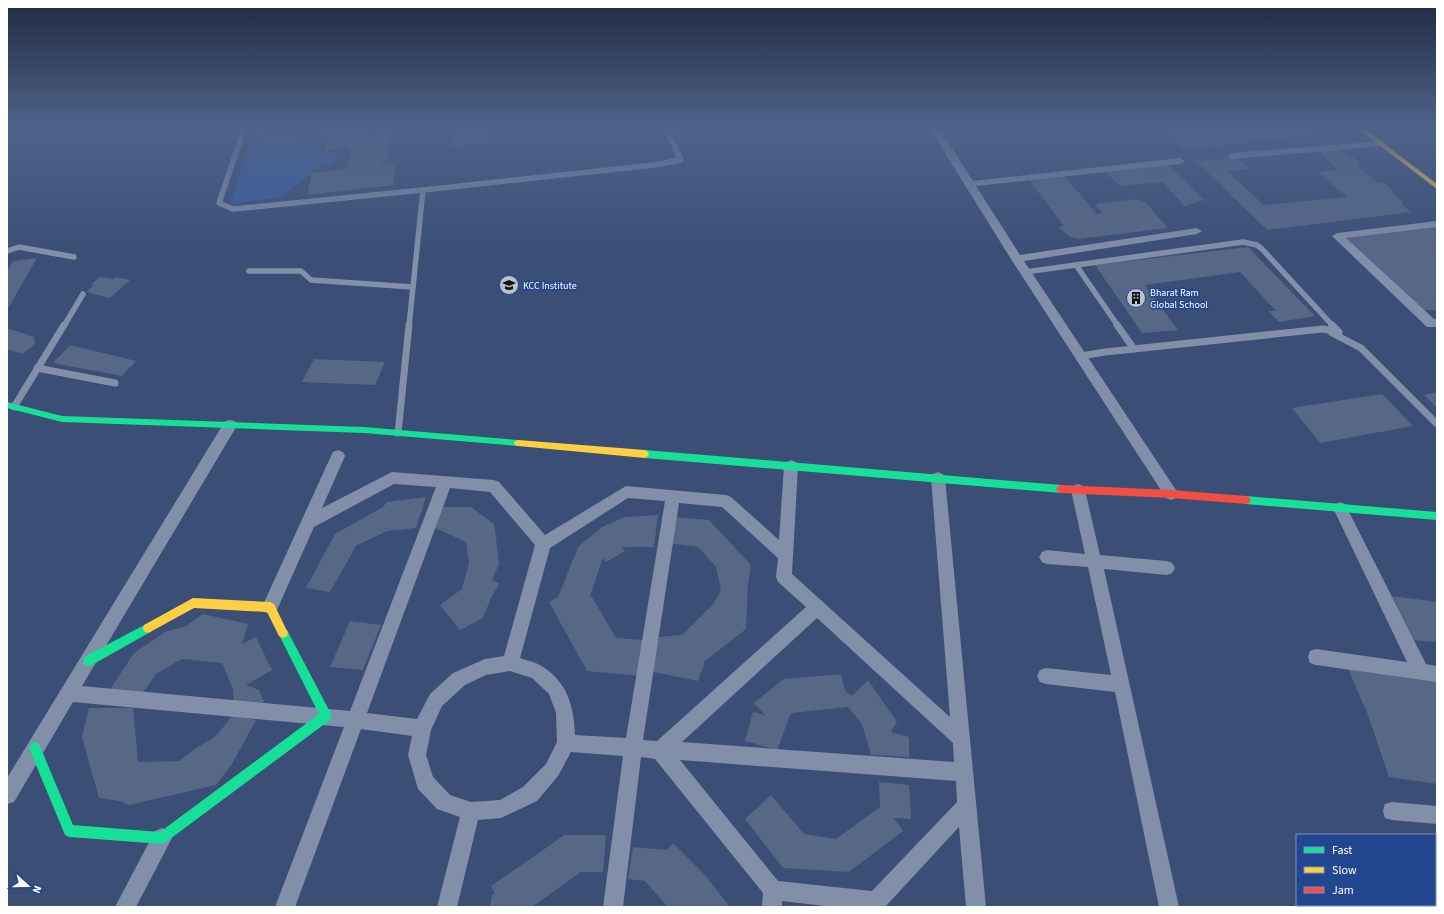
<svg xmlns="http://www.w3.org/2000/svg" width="1444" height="914" viewBox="0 0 1444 914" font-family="'Source Sans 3',sans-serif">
<rect width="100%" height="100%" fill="#3a4e76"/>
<!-- green -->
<g fill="#375da5">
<polygon points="254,126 352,126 251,135"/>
<polygon points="326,134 319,153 338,153 333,165 318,167 282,197 230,204 252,138"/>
</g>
<!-- building -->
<g fill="#576786">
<polygon points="369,126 368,134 376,133 377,126 399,126 398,131 391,132 387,161 382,161 382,164 396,162 393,185 307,195 312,173 347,169 351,146 342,147 341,149 325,150 329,132 334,132 334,129"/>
<polygon points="452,126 493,126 493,127 489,128 488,142 451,146"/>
<polygon points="1236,126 1310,126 1320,134 1184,149 1164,129 1184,127 1190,132 1238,128"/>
<polygon points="1336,148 1354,158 1361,164 1357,165 1378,183 1385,183 1393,191 1392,192 1403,202 1402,204 1411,212 1267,230 1196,161 1237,158 1249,169 1227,171 1264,205 1348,197 1334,186 1318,172 1338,170 1321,154 1322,149"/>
<polygon points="1168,163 1204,200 1185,206 1162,182 1120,186 1103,170"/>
<polygon points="1064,176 1097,214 1103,213 1096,206 1097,204 1137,199 1145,202 1168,228 1079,239 1070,237 1058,227 1064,226 1029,180"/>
<polygon points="1437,226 1437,298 1435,299 1437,301 1437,310 1423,310 1346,238"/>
<polygon points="1248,247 1315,316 1279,322 1268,311 1276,311 1240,272 1145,285 1178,330 1142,333 1095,265"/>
<polygon points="37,258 7,310 7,271 13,261"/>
<polygon points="100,277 113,279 116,277 130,280 110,298 86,292 94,285 91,284"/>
<polygon points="7,328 34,337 35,344 23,354 7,349"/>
<polygon points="70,345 136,361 122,376 53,363"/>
<polygon points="314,359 385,362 375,385 302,382"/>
<polygon points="1437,392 1437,408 1424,395"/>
<polygon points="1382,394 1413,426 1320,443 1292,408"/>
<polygon points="426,497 416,528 387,531 356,546 330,592 306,588 335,534 383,507 387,502"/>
<polygon points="440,507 471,507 494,524 495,530 499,564 492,580 499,584 491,598 483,618 460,630 440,605 462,589 469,563 466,542 431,526"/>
<polygon points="658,515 654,547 622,547 625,551 606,562 603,558 590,596 592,597 616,638 646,640 640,676 587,671 549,602 558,597 578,547 602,527 625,517"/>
<polygon points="675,517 709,520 751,565 748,584 746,629 705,661 698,681 649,671 659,637 682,635 714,603 721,590 716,567 698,547 669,543"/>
<polygon points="1392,596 1437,602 1437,642 1414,640"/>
<polygon points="203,614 248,624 242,644 256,637 272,670 246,685 259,690 264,702 234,706 233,689 222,663 182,659 156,674 142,694 107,694 134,653 165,632 186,626"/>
<polygon points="350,621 381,625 363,670 330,667"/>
<polygon points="1347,666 1437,677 1437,784 1389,777 1368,715"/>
<polygon points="841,674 845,691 852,696 868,680 897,722 891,732 909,737 909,757 871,755 862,724 848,707 791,713 777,750 745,741 753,712 765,715 754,703 781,681 784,679"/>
<polygon points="89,708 133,708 138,762 179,761 196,748 216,736 233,715 256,720 232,764 216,785 129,805 119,801 99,798 82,737"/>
<polygon points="879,782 909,785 911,819 894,818 903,831 849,872 783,868 745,819 771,795 804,834 836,839 880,807"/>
<polygon points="566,834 566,835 606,835 603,872 581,872 532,907 490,907 492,894 495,895 491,886"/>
<polygon points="673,843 705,875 730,907 668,907 645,881 628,879 633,847 667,850"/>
</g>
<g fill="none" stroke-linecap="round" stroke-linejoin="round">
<!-- lane-far1 -->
<g stroke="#828fa9" stroke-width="5.5">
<polyline points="245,126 219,203 233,209 423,190"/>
<polyline points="7,251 19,247 74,257"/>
<polyline points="1076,265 1118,326"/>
<polyline points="249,271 301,271 311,280 413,287"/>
<polyline points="1025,272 1243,242 1257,245 1262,249 1333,326"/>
<polyline points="64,326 83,294"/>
<polyline points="409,326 423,190 654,165 681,160 665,126"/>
</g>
<!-- lane -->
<g stroke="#828fa9" stroke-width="7">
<polyline points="1117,325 1134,349"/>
<polyline points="1332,333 1361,348 1437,424"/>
<polyline points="1081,356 1105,352 1323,329 1339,332 1332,325"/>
<polyline points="37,368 115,383"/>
<polyline points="14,407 64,325"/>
<polyline points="398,433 409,325"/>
</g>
<!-- street -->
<g fill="#828fa9" fill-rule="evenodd">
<polygon points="928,126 938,126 973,181 1180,158 1185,161 1180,164 976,186 1020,255 1197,228 1202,231 1197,234 1024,261 1176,490 1178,494 1176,498 1171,500 1166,498 1011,259"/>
<polygon points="1380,141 1383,142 1385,144 1383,146 1232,159 1227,156 1232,153"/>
<polygon points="1437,221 1437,227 1346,238 1434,319 1437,319 1437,327 1427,327 1332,236 1337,233"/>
<path d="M 230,420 L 235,421 L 237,425 L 235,429 L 82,686 L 350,711 L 436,487 L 394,484 L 314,527 L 276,612 L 270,614 L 264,612 L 262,607 L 331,456 L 333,452 L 338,450 L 343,452 L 345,456 L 322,508 L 392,472 L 494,480 L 499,482 L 545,535 L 626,486 L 726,495 L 731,497 L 779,540 L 784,466 L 786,462 L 791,460 L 796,462 L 798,466 L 792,574 L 950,717 L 931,478 L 933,474 L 938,472 L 943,474 L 945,478 L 986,907 L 966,907 L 959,827 L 885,907 L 833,907 L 782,901 L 782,907 L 762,907 L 763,893 L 655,759 L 641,757 L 623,907 L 603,907 L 623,756 L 571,752 L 558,776 L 537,801 L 501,818 L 478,820 L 457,907 L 437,907 L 460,817 L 437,809 L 418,789 L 408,755 L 412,736 L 361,729 L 295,907 L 275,907 L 344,727 L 73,702 L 14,802 L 7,804 L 7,778 L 225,421 ZM 450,488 L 490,492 L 535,545 L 504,656 L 485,659 L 453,673 L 430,694 L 417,719 L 367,713 ZM 628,498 L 665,501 L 626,738 L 575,735 C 574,707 568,683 543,667 C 537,662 527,661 520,658 L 550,548 ZM 679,503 L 722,507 L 778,558 L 776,577 L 778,582 L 806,607 L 657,741 L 643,740 ZM 817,618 L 953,743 L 954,762 L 682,742 ZM 510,671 L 532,678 L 549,694 L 556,713 L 557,742 L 546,764 L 523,787 L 500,800 L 471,802 L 450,795 L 433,777 L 426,755 L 431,730 L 442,706 L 465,685 L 486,675 ZM 680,760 L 956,781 L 957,802 L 872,891 L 778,881 Z"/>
<polygon points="1078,484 1083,486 1085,490 1100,555 1167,561 1172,563 1175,568 1172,573 1167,575 1104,569 1179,907 1159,907 1115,692 1046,684 1040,682 1037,676 1040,670 1046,668 1111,675 1088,567 1047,564 1042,562 1039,557 1042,552 1047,550 1085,554 1071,490 1073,486"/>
<polygon points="1340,502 1345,504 1426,664 1437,666 1437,682 1316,665 1310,663 1308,657 1310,651 1316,649 1407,662 1333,508 1335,504"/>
<polygon points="1392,802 1437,806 1437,824 1392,820 1385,818 1383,811 1385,804"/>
<polygon points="162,828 169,831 172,838 136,907 115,907 155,831"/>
</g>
<!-- fast -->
<g fill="#16e098" fill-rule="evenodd">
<polygon points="7,126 23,126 7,130"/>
<polygon points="7,402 62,416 364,427 518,440 521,441 522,443 521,445 518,446 364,433 62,422 7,408"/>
<polygon points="645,450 1061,485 1064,486 1066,489 1064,492 1061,493 645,458 642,456 641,454 642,452"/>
<polygon points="1246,496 1437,512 1437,520 1246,504 1243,503 1241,500 1243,497"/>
<polygon points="148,623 152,625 153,628 152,631 92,665 88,666 84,665 83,661 84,657"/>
<polygon points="283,628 287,630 330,712 332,716 330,720 166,842 162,844 69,837 65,835 29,748 31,744 35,742 39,744 73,825 160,832 319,714 278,633 279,630"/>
</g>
<!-- slow -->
<g fill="#ffcf43" fill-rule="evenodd">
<polygon points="1354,126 1361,126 1437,184 1437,189"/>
<polygon points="518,440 645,450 648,452 649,454 648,456 645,458 518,446 515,445 514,443 515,441"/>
<polygon points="193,598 270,602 274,604 288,633 287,636 283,638 279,636 267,612 194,608 152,631 148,633 144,631 143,628 144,625"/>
</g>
<!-- jam -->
<polygon fill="#f24e42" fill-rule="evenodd" points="1061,485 1171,490 1246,496 1249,497 1251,500 1249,503 1246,504 1171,498 1061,493 1058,492 1056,489 1058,486"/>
</g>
<!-- sky -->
<linearGradient id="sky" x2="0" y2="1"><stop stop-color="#202b41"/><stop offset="0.5" stop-color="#4f638a"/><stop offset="1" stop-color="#4f638a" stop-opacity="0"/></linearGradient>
<rect width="1444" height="254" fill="url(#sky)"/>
<!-- icons -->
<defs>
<symbol id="university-disc" viewBox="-11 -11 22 22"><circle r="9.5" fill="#bac1cf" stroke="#22468f"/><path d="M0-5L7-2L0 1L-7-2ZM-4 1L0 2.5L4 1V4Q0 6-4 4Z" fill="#111"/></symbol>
<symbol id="building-disc" viewBox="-11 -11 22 22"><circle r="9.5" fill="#bac1cf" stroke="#22468f"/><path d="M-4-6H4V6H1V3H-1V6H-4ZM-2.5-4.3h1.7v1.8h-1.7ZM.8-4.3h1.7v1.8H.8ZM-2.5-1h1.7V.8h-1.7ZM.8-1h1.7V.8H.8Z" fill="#111"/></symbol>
</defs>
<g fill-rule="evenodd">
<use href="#university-disc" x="498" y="274" width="22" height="22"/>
<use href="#building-disc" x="1125" y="287" width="22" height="22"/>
</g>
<g text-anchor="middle" stroke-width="3" stroke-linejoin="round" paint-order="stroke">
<!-- poi labels -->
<g font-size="10" fill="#fff" stroke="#22468f" text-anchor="start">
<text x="523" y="289">KCC Institute</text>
<text x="1150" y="296">Bharat Ram<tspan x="1150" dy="12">Global School</tspan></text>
</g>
</g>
<!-- border -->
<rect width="1444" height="914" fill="none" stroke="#ffffff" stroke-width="16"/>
<!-- legend -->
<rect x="1296" y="834" width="140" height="72" fill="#22468f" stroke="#7a90bc"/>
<rect x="1304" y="847" width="20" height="6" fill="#16e098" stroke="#7a90bc"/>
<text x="1332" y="854" font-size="12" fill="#ffffff">Fast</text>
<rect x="1304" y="867" width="20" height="6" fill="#ffcf43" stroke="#7a90bc"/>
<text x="1332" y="874" font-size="12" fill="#ffffff">Slow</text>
<rect x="1304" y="887" width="20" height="6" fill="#f24e42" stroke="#7a90bc"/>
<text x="1332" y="894" font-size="12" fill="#ffffff">Jam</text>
<!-- north arrow -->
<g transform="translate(28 886) rotate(111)" stroke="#22468f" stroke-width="3" paint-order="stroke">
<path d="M0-3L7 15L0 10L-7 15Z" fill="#ffffff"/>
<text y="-6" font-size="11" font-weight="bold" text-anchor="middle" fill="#ffffff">N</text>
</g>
</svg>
